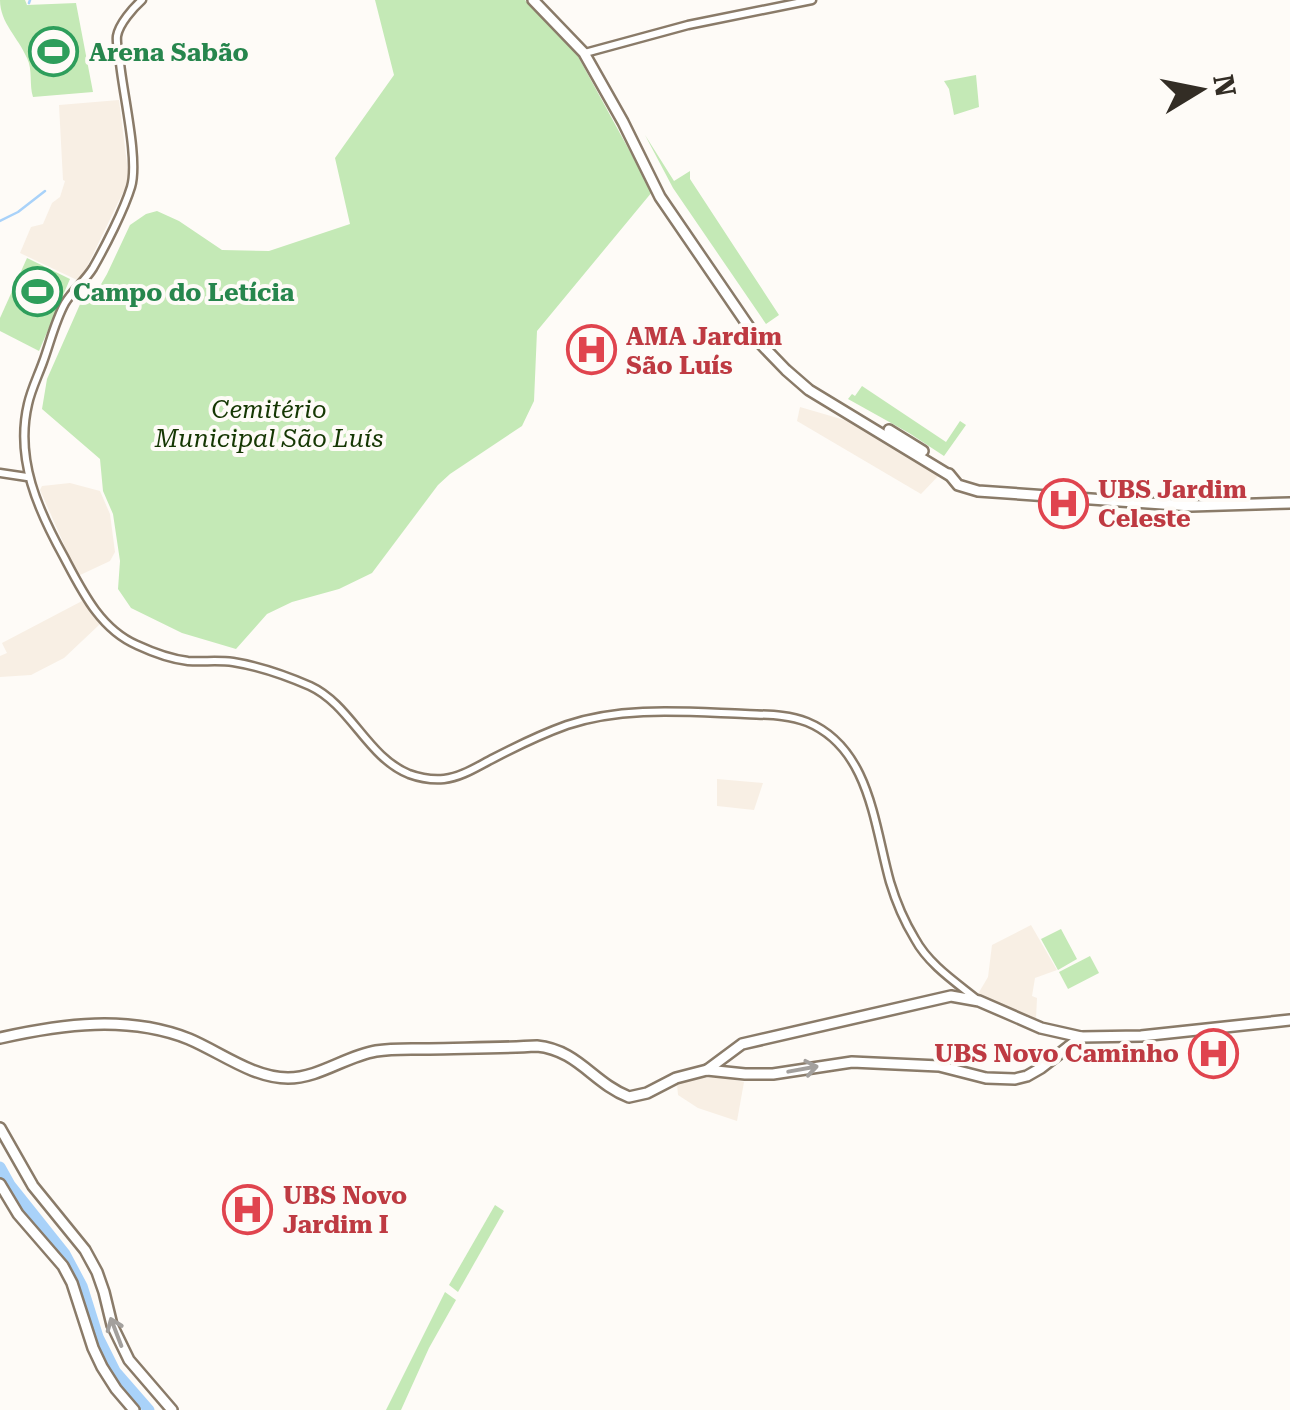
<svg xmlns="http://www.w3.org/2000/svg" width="1290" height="1410" viewBox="0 0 1290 1410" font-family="'Roboto Serif',serif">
<rect width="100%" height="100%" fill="#fefbf7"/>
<!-- built -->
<g fill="#f8efe4">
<polygon points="119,100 129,180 83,275 77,280 20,253 31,227 43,224 52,203 60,197 65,181 63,180 59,105"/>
<polygon points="800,407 865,426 941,473 921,494 797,421"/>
<polygon points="70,483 100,491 110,514 115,552 110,561 78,576 40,490 42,486"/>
<polygon points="82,601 100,624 64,658 31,675 0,677 0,656 7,653 2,643"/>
<polygon points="717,779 763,783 754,810 717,806"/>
<polygon points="1031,925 1057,970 1035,978 1032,996 1037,998 1036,1019 978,994 988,977 992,945"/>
<polygon points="694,1077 725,1078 744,1082 737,1121 698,1108 678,1095 677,1084"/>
</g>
<!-- green -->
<g fill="#c4e9b6">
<path d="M 0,0 L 25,0 L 27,5 L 76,3 L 93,92 L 33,97 C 29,85 33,70 27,58 C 18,37 0,23 0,0 Z"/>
<polygon points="375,0 525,0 574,49 652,192 537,331 534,401 522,426 450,474 438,485 372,573 339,589 292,602 267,614 236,649 182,633 131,608 118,589 120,561 113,514 103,491 100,459 42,409 47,379 81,302 100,286 107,274 130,225 146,214 157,211 179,221 222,250 269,251 350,224 335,158 394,75"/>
<polygon points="976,75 979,107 954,115 949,89 944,81"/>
<polygon points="645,135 674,181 690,171 690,179 779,315 766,324 673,188"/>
<polygon points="27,258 70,279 39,351 0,331 0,318"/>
<polygon points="862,386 946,442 960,421 966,425 944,456 909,433 848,399 852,394 855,396"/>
<polygon points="1061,929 1077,959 1058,970 1041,939"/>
<polygon points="1090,956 1099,973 1068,989 1059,972"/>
<polygon points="495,1205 504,1211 458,1292 449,1285"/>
<polygon points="445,1292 456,1300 429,1348 401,1410 386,1410"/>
</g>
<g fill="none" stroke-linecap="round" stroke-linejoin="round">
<!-- stream -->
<g stroke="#a9d2f9" stroke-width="2.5">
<polyline points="29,3 30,0"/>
<polyline points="0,221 18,212 45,191"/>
</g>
<!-- river -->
<polyline stroke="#a9d2f9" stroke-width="11" points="0,1167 10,1185 65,1254 82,1286 98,1337 115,1371 149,1410"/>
<defs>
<g id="minor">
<path d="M 142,0 C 133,8 119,24 117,36 C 116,44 119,55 120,63 C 123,94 139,160 131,187 C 124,210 105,247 93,268 C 85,281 73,290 65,303 C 55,321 50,343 43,362 C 38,376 31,390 28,404 C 15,459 38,510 64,557 C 82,591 100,629 137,645 C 152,652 171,659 188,661 C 203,662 218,660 233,662 C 258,666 287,676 310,686 C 351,705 367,757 409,774 C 420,778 433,780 444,779 C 462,777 478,766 494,758 C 517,746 542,734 567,725 C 624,706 686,712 745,714 C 766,715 787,714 807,722 C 870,748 874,825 890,882 C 896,902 904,921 915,939 C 929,965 957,983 979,1001"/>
<polyline points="585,53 688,25 812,0"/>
<polyline points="0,473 27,477"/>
</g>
<g id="major">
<polyline points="533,0 584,53 623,122 660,197 760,343 786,370 809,390 949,475"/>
<polyline points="889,430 923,451"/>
<polyline points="949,474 958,485 978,491 1191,506 1290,503"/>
<path d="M 0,1038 C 62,1024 128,1015 189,1039 C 220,1052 253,1078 288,1078 C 319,1078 346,1056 376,1051 C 393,1048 411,1049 429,1049 C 465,1048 501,1048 537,1046 C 578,1050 593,1083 629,1097 L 647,1093 L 676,1078 L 707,1070 L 745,1074 L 773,1074 L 852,1062 L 939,1066 L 986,1078 L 1015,1079 L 1027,1076 L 1041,1068 L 1081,1037"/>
<polyline points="707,1070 742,1044 951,996 979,1001 1041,1028 1081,1037 1141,1036 1290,1020"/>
<polyline points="0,1128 33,1186 85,1250 97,1272 104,1292 112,1325 129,1360 172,1410"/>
<polyline points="0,1184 18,1214 63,1266 72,1283 93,1348 102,1367 116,1389 134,1410"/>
</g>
</defs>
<!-- minor casing -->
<use href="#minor" stroke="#8a7b69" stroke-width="11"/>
<!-- major casing -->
<use href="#major" stroke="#8a7b69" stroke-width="14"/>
<!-- minor -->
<use href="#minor" stroke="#fff" stroke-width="6"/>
<!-- major -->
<use href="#major" stroke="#fff" stroke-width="9"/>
</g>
<!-- one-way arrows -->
<defs><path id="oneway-shaft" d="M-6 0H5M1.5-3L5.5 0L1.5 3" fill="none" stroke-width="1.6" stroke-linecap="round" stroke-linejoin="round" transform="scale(2.5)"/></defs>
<g stroke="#a3a09d">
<use href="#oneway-shaft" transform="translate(803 1069) rotate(-10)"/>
<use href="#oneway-shaft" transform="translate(116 1332) rotate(-111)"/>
</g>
<!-- icons -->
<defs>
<symbol id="stadium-ring" viewBox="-11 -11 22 22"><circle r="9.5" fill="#fefbf7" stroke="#2e9e5b" stroke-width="1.5"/><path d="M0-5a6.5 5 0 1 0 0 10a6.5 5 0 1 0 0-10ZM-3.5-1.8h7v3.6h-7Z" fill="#2e9e5b"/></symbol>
<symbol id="hospital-ring" viewBox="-11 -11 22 22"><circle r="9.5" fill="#fefbf7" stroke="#e0444e" stroke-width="1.5"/><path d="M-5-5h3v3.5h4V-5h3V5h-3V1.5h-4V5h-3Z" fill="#e0444e"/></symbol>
</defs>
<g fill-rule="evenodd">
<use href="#stadium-ring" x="26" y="24" width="55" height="55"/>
<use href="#stadium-ring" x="10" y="264" width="55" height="55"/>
<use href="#hospital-ring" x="564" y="322" width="55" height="55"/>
<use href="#hospital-ring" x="1036" y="476" width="55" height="55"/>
<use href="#hospital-ring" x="1186" y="1026" width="55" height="55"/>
<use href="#hospital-ring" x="220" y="1182" width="55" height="55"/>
</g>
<g text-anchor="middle" stroke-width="8" stroke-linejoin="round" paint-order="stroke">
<!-- leisure labels -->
<g font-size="25" font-weight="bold" fill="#27864d" stroke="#fefbf7" text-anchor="start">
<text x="89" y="61">Arena Sabão</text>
<text x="73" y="301">Campo do Letícia</text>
</g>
<!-- health labels -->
<g font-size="25" font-weight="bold" fill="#be3a42" stroke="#fefbf7" text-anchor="start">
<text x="626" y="345">AMA Jardim<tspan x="626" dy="29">São Luís</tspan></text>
<text x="1098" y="498">UBS Jardim<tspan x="1098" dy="29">Celeste</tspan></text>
<text x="1179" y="1062" text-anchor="end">UBS Novo Caminho</text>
<text x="283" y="1204">UBS Novo<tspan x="283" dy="29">Jardim I</tspan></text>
</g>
<!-- park labels -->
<g font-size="25" font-style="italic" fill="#153703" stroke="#fefbf7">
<text x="269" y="418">Cemitério<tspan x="269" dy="29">Municipal São Luís</tspan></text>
</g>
</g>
<!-- north arrow -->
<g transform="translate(1200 90) rotate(80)" stroke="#fefbf7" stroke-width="8" paint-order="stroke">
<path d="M0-8L18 38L0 25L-18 38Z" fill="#332d25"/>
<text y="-15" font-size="28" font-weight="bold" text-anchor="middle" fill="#332d25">N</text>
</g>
</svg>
